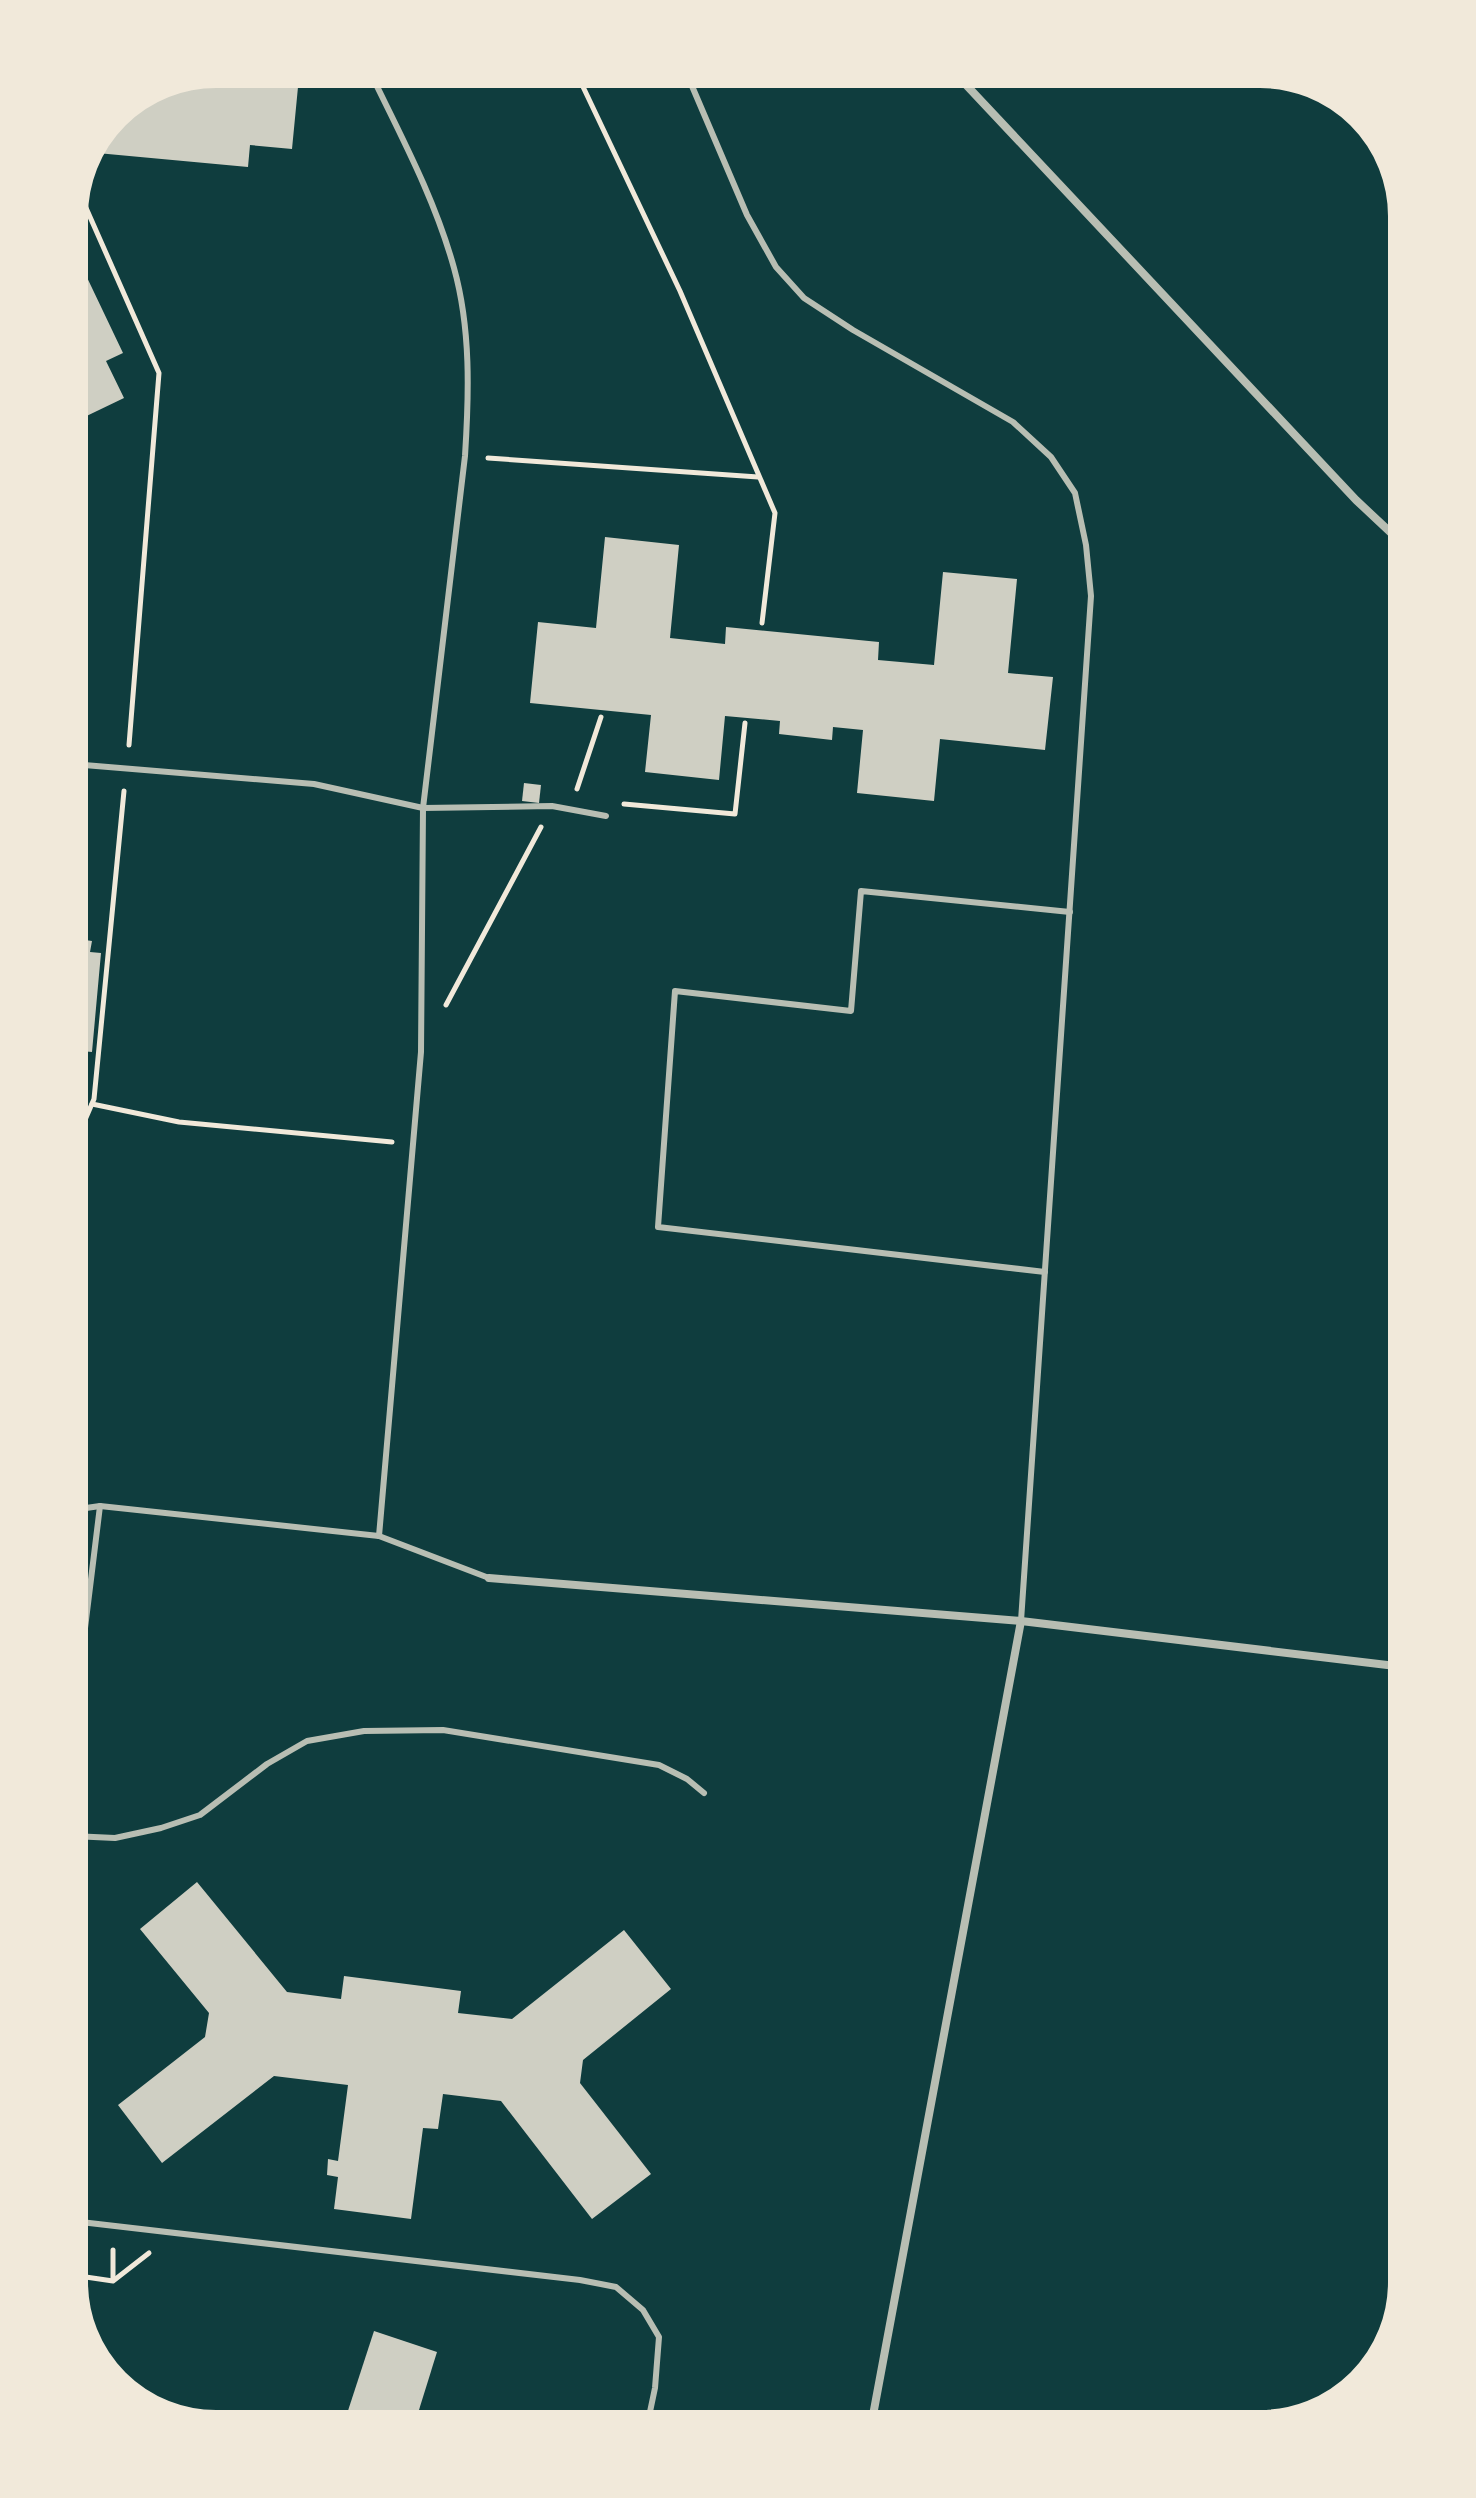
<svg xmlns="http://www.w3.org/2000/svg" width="1476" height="2498" viewBox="0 0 1476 2498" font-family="'Golos Text',sans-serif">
<rect width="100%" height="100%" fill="#0f3d3e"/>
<!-- building -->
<g fill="#cfcfc3">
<polygon points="216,72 256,72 255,84 298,87 292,149 250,145 248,167 97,153 115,114 162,83"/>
<polygon points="72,246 123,353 106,361 124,398 72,423"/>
<polygon points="605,537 679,545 670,638 725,644 726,627 879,642 878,660 934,665 943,572 1017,579 1008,673 1053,677 1045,750 940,739 934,801 857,793 863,730 833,727 832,740 779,734 780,721 725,716 719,780 645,772 651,715 530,703 538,622 596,628"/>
<polygon points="524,783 541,785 539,803 522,801"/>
<polygon points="72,865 82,866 76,923 86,924 85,940 92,941 90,952 101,953 92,1052 81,1051 80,1065 72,1065"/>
<polygon points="197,1882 287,1992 341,1999 344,1976 461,1991 458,2013 512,2019 624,1930 671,1989 583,2060 580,2083 651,2174 592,2219 501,2101 443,2094 438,2129 423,2128 411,2219 334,2209 338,2177 327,2175 328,2159 338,2161 348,2085 274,2076 162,2163 118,2105 205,2037 209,2013 140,1929"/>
<polygon points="374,2331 437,2352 414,2426 343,2426"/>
</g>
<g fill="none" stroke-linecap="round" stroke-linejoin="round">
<!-- path -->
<g stroke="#f1e9da" stroke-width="5">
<polyline points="576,72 680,291 775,513 762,623"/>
<polyline points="79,192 159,373 129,745"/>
<polyline points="488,458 758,477"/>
<polyline points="577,789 601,717"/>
<polyline points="624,804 735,814 745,723"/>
<polyline points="446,1005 541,827"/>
<polyline points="92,1104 179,1122 392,1142"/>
<polyline points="72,1150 94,1099 124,791"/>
<polyline points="113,2250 113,2280"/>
<polyline points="72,2275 113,2281 149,2253"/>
</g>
<!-- service -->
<g stroke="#b8beb3" stroke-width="6">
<path d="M 370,72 C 401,136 435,199 454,268 C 471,329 469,394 465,456 L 423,808 L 421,1052 L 379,1536"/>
<polyline points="686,72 747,215 776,267 804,298 853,330 1013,422 1051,457 1075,493 1086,545 1091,596 1021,1621"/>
<polyline points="72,764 314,784 423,808 552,806 606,816"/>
<polyline points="1045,1272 658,1227 675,991 851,1011 861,891 1070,912"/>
<polyline points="72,1510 100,1506 379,1536 489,1578"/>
<polyline points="72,1734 100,1506"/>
<polyline points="72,1836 115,1838 161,1828 200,1815 267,1764 307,1741 364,1731 443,1730 659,1765 687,1779 704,1793"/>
<polyline points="72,2221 580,2280 616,2287 643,2310 659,2337 655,2388 647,2426"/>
</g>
<!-- minor -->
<g stroke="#b8beb3" stroke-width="8">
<polyline points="954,72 1356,500 1404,545"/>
<polyline points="489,1578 1021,1621 1404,1667"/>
<polyline points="871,2426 1021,1621"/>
</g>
</g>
<!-- crop -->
<path d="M0 0H1476V2498H0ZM216 86H1260A130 130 0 0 1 1390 216V2282A130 130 0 0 1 1260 2412H216A130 130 0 0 1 86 2282V216A130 130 0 0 1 216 86Z" fill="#f1e9da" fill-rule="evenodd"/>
<path fill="none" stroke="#f1e9da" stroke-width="4" d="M216 86H1260A130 130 0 0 1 1390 216V2282A130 130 0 0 1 1260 2412H216A130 130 0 0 1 86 2282V216A130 130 0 0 1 216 86Z"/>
</svg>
